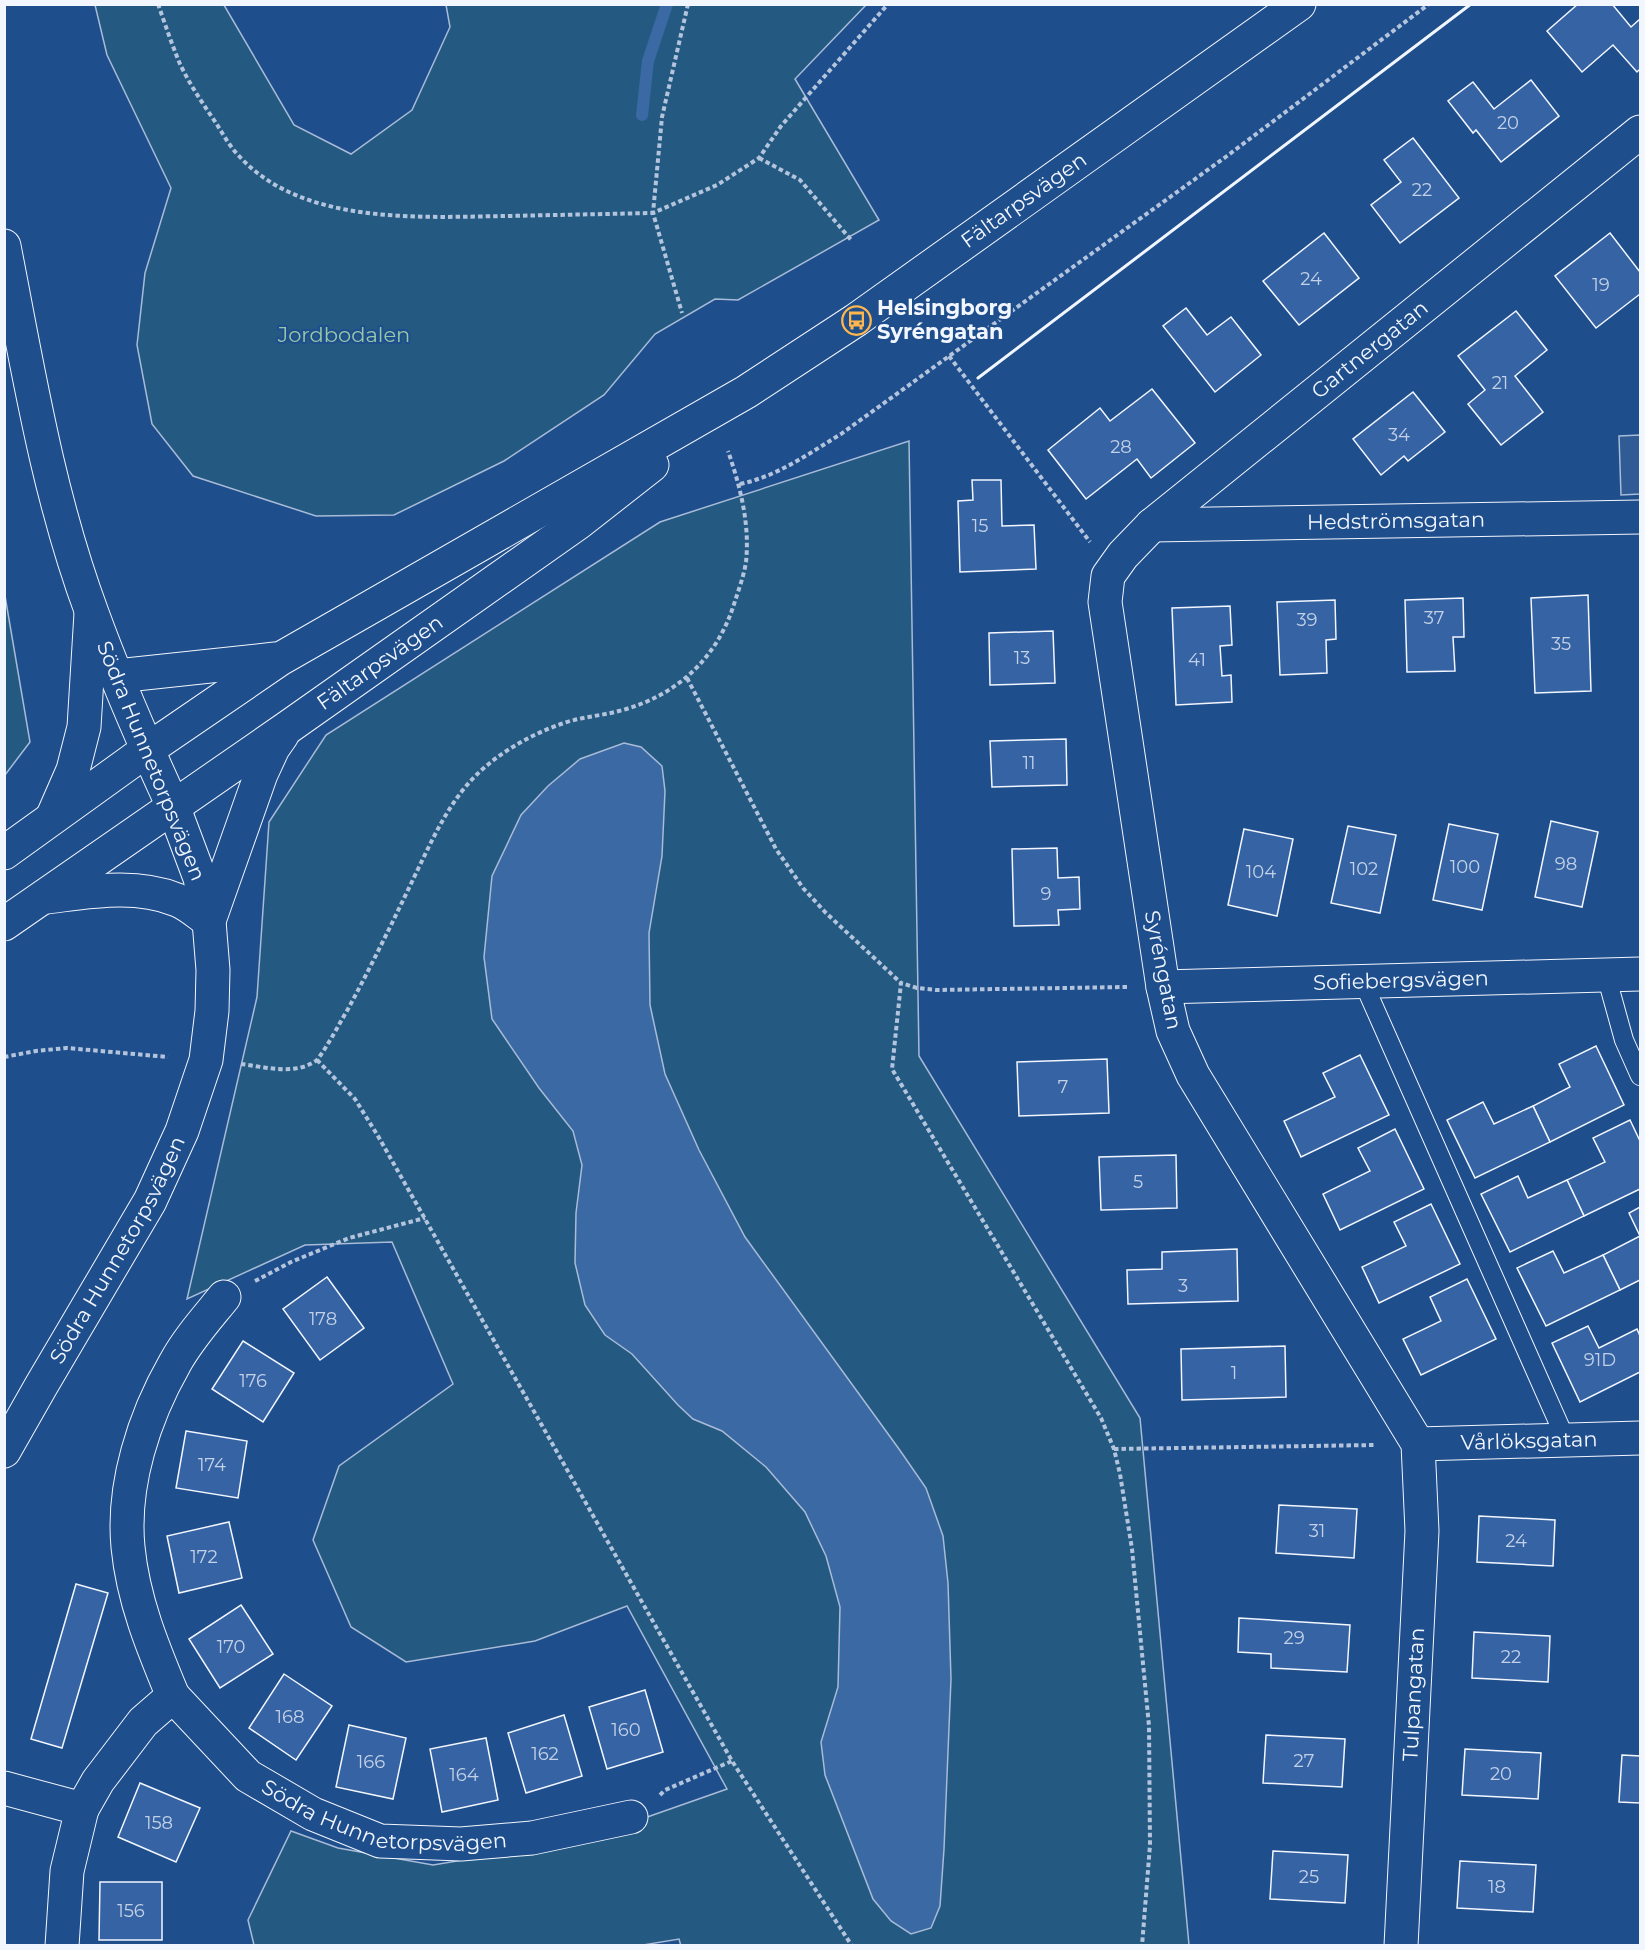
<svg xmlns="http://www.w3.org/2000/svg" width="1645" height="1950" viewBox="0 0 1645 1950" font-family="Montserrat,sans-serif">
<rect width="100%" height="100%" fill="#1f4e8c"/>
<!-- green -->
<g fill="#245a82" stroke="#a8bbd7" stroke-width="1.5">
<polygon points="95,5 224,5 294,125 351,154 412,110 450,27 446,5 866,5 795,79 879,220 738,300 715,299 655,334 604,395 504,461 394,515 316,516 193,476 152,424 137,345 145,273 171,188 107,55"/>
<polygon points="909,441 919,1056 1140,1418 1189,1945 681,1946 679,1939 637,1946 254,1945 248,1920 291,1831 338,1848 433,1865 579,1841 727,1789 627,1606 535,1641 406,1662 351,1627 313,1540 339,1466 453,1384 392,1242 305,1245 187,1299 257,997 269,822 326,735 660,522"/>
<polygon points="4,590 30,742 5,775 4,775"/>
</g>
<!-- parking -->
<polygon fill="#305b95" stroke="#a8bbd7" stroke-width="1.5" points="1640,435 1640,494 1621,495 1619,436"/>
<!-- water -->
<polygon fill="#3b69a3" stroke="#a8bbd7" stroke-width="1.5" points="624,743 641,747 662,766 665,791 662,856 649,933 650,1005 665,1074 699,1150 745,1237 899,1449 926,1488 943,1536 948,1583 951,1679 944,1849 940,1906 931,1928 911,1934 891,1921 873,1899 825,1775 821,1742 838,1687 840,1607 826,1556 805,1512 766,1467 722,1431 693,1419 678,1405 632,1354 605,1335 585,1305 575,1263 576,1213 582,1165 573,1131 539,1088 492,1019 484,957 492,876 521,815 548,786 580,759"/>
<g fill="none" stroke-linecap="round" stroke-linejoin="round">
<!-- stream -->
<polyline stroke="#3b69a3" stroke-width="12" points="642,115 648,61 667,4"/>
</g>
<!-- building -->
<g fill="#3563a3" stroke="#f2f6ff" stroke-width="1.5">
<polygon points="1578,4 1612,4 1631,27 1640,19 1640,69 1637,72 1613,45 1582,72 1547,31"/>
<polygon points="1531,80 1559,116 1501,162 1476,130 1473,133 1448,101 1473,82 1494,109"/>
<polygon points="1413,138 1459,198 1400,243 1371,205 1401,182 1384,160"/>
<polygon points="1324,233 1359,278 1299,325 1263,281"/>
<polygon points="1610,233 1640,272 1640,294 1596,328 1555,276"/>
<polygon points="1186,308 1207,335 1231,317 1261,355 1215,392 1163,326"/>
<polygon points="1516,311 1547,350 1515,376 1543,412 1501,445 1468,404 1485,390 1458,356"/>
<polygon points="1152,389 1195,443 1151,478 1137,459 1086,499 1048,450 1100,408 1110,421"/>
<polygon points="1413,392 1445,432 1408,461 1404,456 1381,475 1353,439"/>
<polygon points="972,480 1001,480 1002,526 1034,525 1036,569 960,572 958,501 973,500"/>
<polygon points="1588,595 1591,691 1535,693 1531,598"/>
<polygon points="1463,598 1464,637 1453,637 1455,671 1407,672 1405,600"/>
<polygon points="1335,600 1336,639 1326,640 1327,673 1280,675 1277,602"/>
<polygon points="1230,606 1232,645 1220,646 1222,676 1231,675 1232,702 1176,705 1172,608"/>
<polygon points="1053,631 1055,683 990,685 989,633"/>
<polygon points="1066,739 1067,785 992,787 990,741"/>
<polygon points="1551,821 1598,832 1582,907 1535,897"/>
<polygon points="1449,824 1498,834 1482,910 1433,900"/>
<polygon points="1348,826 1396,835 1380,913 1331,903"/>
<polygon points="1244,829 1293,839 1277,916 1228,905"/>
<polygon points="1057,848 1058,878 1079,877 1080,909 1058,910 1059,925 1014,926 1012,849"/>
<polygon points="1596,1046 1624,1105 1550,1142 1533,1106 1570,1087 1559,1064"/>
<polygon points="1360,1055 1389,1115 1301,1157 1284,1121 1335,1097 1323,1073"/>
<polygon points="1107,1059 1109,1113 1019,1116 1017,1062"/>
<polygon points="1483,1102 1494,1124 1533,1106 1550,1142 1475,1178 1447,1120"/>
<polygon points="1630,1120 1640,1141 1640,1189 1584,1216 1567,1180 1605,1162 1593,1138"/>
<polygon points="1395,1129 1424,1189 1340,1230 1323,1194 1370,1171 1358,1148"/>
<polygon points="1176,1155 1177,1208 1101,1210 1099,1157"/>
<polygon points="1518,1176 1528,1198 1567,1180 1584,1216 1510,1252 1481,1194"/>
<polygon points="1431,1204 1460,1264 1379,1303 1362,1267 1406,1246 1394,1222"/>
<polygon points="1640,1207 1640,1236 1629,1213"/>
<polygon points="1640,1236 1640,1280 1620,1290 1603,1255"/>
<polygon points="1237,1249 1238,1301 1128,1304 1127,1270 1162,1269 1162,1252"/>
<polygon points="1553,1251 1564,1273 1603,1255 1620,1290 1546,1326 1517,1268"/>
<polygon points="327,1277 364,1328 320,1360 283,1309"/>
<polygon points="1467,1279 1496,1339 1421,1375 1403,1339 1441,1321 1430,1297"/>
<polygon points="1588,1326 1599,1348 1637,1329 1640,1336 1640,1372 1580,1402 1552,1343"/>
<polygon points="243,1341 294,1373 263,1422 212,1389"/>
<polygon points="1285,1346 1286,1397 1182,1400 1181,1349"/>
<polygon points="186,1431 247,1441 238,1498 176,1488"/>
<polygon points="1279,1505 1357,1509 1354,1558 1276,1553"/>
<polygon points="1479,1516 1555,1520 1553,1566 1477,1562"/>
<polygon points="229,1522 242,1578 179,1593 167,1536"/>
<polygon points="76,1584 108,1593 62,1748 31,1739"/>
<polygon points="241,1605 273,1654 220,1688 189,1639"/>
<polygon points="1239,1618 1350,1625 1347,1672 1271,1668 1271,1654 1238,1652"/>
<polygon points="1474,1632 1550,1636 1548,1682 1472,1678"/>
<polygon points="284,1674 332,1706 296,1760 249,1728"/>
<polygon points="645,1690 663,1752 607,1769 589,1707"/>
<polygon points="564,1715 582,1776 526,1793 508,1733"/>
<polygon points="349,1725 406,1738 393,1799 336,1787"/>
<polygon points="1266,1735 1345,1739 1342,1787 1263,1783"/>
<polygon points="486,1738 498,1800 442,1812 430,1749"/>
<polygon points="1465,1749 1541,1753 1538,1799 1462,1795"/>
<polygon points="1622,1755 1640,1756 1640,1803 1619,1802"/>
<polygon points="140,1783 200,1808 176,1862 118,1837"/>
<polygon points="1273,1851 1348,1855 1345,1903 1270,1899"/>
<polygon points="1460,1861 1536,1865 1533,1912 1457,1908"/>
<polygon points="100,1882 162,1882 162,1940 99,1940"/>
</g>
<g fill="none" stroke-linecap="round" stroke-linejoin="round">
<defs>
<g id="service">
<polyline points="1606,975 1624,1040 1640,1076"/>
<polyline points="1363,982 1566,1440"/>
</g>
<g id="minor">
<path id="s1" d="M 1152,525 L 1640,517"/>
<path id="s2" d="M 1163,987 L 1640,974"/>
<path id="s3" d="M 1418,1444 L 1640,1438"/>
<path id="s4" d="M 4,1451 L 41,1386 L 150,1201 L 182,1131 L 206,1060 L 212,1011 L 213,970 L 209,921 L 200,878 L 173,806"/>
<path d="M 173,1696 C 153,1648 133,1600 128,1547 C 122,1485 144,1417 175,1363 C 188,1339 207,1318 224,1297"/>
<polyline points="4,1788 82,1809 67,1871 62,1946"/>
<path id="s5" d="M 82,1809 L 98,1781 L 143,1722 L 173,1696 L 248,1776 L 313,1814 L 380,1841 L 461,1844 L 532,1838 L 631,1817"/>
<path id="s6" d="M 1401,1946 L 1422,1531 L 1418,1444 L 1193,1075 L 1173,1031 L 1163,987 L 1105,602 L 1108,576 L 1123,555 L 1152,525 L 1640,132"/>
</g>
<path id="tertiary" d="M 4,246 C 28,369 48,495 92,613 C 116,679 144,743 173,806"/>
<g id="secondary">
<polyline points="117,676 275,659"/>
<polyline points="52,818 73,770 84,727 91,613"/>
<path id="s7" d="M 4,853 L 147,750 L 280,659 L 746,392 L 856,320 L 1299,4"/>
<path d="M 46,897 C 89,892 135,883 177,900 C 188,904 199,914 209,921 L 261,774 L 273,748 L 282,735"/>
<path id="s8" d="M 4,924 L 287,728 L 578,523 L 652,465"/>
</g>
</defs>
<!-- service casing -->
<use href="#service" stroke="#f2f6ff" stroke-width="20"/>
<!-- minor casing -->
<use href="#minor" stroke="#f2f6ff" stroke-width="35"/>
<!-- tertiary casing -->
<use href="#tertiary" stroke="#f2f6ff" stroke-width="35"/>
<!-- secondary casing -->
<use href="#secondary" stroke="#f2f6ff" stroke-width="35"/>
<!-- path -->
<g stroke="#b3c4dc" stroke-width="4" stroke-dasharray="4.5 3" stroke-linecap="butt">
<path d="M 158,4 C 165,24 172,45 180,64 C 190,85 203,104 216,123 C 223,134 230,147 239,156 C 303,226 421,217 507,216 C 556,215 604,214 653,213 L 682,313"/>
<polyline points="688,4 662,117 653,213 717,185 759,158 781,126 888,4"/>
<polyline points="759,158 800,180 852,241"/>
<polyline points="949,356 1090,542"/>
<path d="M 740,484 C 778,476 808,454 841,434 L 1227,156 L 1429,4"/>
<polyline points="687,678 776,849 803,888 825,912 901,983"/>
<polyline points="1127,987 936,990 917,988 901,983 892,1069 1101,1418 1114,1449 1120,1474 1132,1549 1149,1726 1150,1845 1142,1946"/>
<polyline points="4,1057 36,1051 67,1048 168,1057"/>
<polyline points="317,1060 355,1099 378,1136 732,1761 852,1946"/>
<path d="M 241,1064 C 266,1067 295,1076 317,1060 C 329,1044 338,1026 348,1009 C 373,963 396,915 419,867 C 433,838 446,810 467,785 C 491,757 527,736 561,724 C 580,717 600,716 619,711 C 677,696 718,658 735,601 C 739,589 744,575 746,562 C 750,523 740,486 728,451"/>
<polyline points="255,1281 291,1262 349,1238 425,1218"/>
<polyline points="1114,1449 1375,1445"/>
<polyline points="660,1795 665,1790 732,1761"/>
</g>
<!-- service -->
<use href="#service" stroke="#1f4e8c" stroke-width="18"/>
<!-- minor -->
<use href="#minor" stroke="#1f4e8c" stroke-width="33"/>
<!-- tertiary -->
<use href="#tertiary" stroke="#1f4e8c" stroke-width="33"/>
<!-- secondary -->
<use href="#secondary" stroke="#1f4e8c" stroke-width="33"/>
<!-- wall -->
<polyline stroke="#f2f6ff" stroke-width="3" points="978,378 1471,4"/>
</g>
<!-- icons -->
<defs>
<symbol id="bus-ring" viewBox="-11 -11 22 22"><circle r="9.5" fill="#1f4e8c" stroke="#ffb74d" stroke-width="1.5"/><path d="M-5-6H5V4H4V6H2V4H-2V6H-4V4H-5ZM-3.5-4V0h7V-4ZM-3.5 1.2v1.5H-2V1.2ZM2 1.2v1.5H3.5V1.2Z" fill="#ffb74d"/></symbol>
</defs>
<g fill-rule="evenodd">
<use href="#bus-ring" x="840" y="304" width="33" height="33"/>
</g>
<g text-anchor="middle" stroke-width="4.5" stroke-linejoin="round" paint-order="stroke">
<!-- number labels -->
<g font-size="18" fill="#c3d1e8">
<text x="1508" y="129">20</text>
<text x="1422" y="196">22</text>
<text x="1311" y="285">24</text>
<text x="1601" y="291">19</text>
<text x="1500" y="389">21</text>
<text x="1399" y="441">34</text>
<text x="1121" y="453">28</text>
<text x="980" y="532">15</text>
<text x="1434" y="624">37</text>
<text x="1307" y="626">39</text>
<text x="1561" y="650">35</text>
<text x="1022" y="664">13</text>
<text x="1197" y="666">41</text>
<text x="1029" y="769">11</text>
<text x="1566" y="870">98</text>
<text x="1465" y="873">100</text>
<text x="1364" y="875">102</text>
<text x="1261" y="878">104</text>
<text x="1046" y="900">9</text>
<text x="1063" y="1093">7</text>
<text x="1138" y="1188">5</text>
<text x="1183" y="1292">3</text>
<text x="323" y="1325">178</text>
<text x="1600" y="1366">91D</text>
<text x="1234" y="1379">1</text>
<text x="253" y="1387">176</text>
<text x="212" y="1471">174</text>
<text x="1317" y="1537">31</text>
<text x="1516" y="1547">24</text>
<text x="204" y="1563">172</text>
<text x="1294" y="1644">29</text>
<text x="231" y="1653">170</text>
<text x="1511" y="1663">22</text>
<text x="290" y="1723">168</text>
<text x="626" y="1736">160</text>
<text x="545" y="1760">162</text>
<text x="1304" y="1767">27</text>
<text x="371" y="1768">166</text>
<text x="1501" y="1780">20</text>
<text x="464" y="1781">164</text>
<text x="159" y="1829">158</text>
<text x="1309" y="1883">25</text>
<text x="1497" y="1893">18</text>
<text x="131" y="1917">156</text>
</g>
<!-- street labels -->
<g font-size="21" fill="#f2f6ff" stroke="#1f4e8c">
<text dy="7" stroke="none"><textPath href="#s7" startOffset="1212">Fältarpsvägen</textPath></text>
<text dy="7" stroke="none"><textPath href="#s6" startOffset="1791">Gartnergatan</textPath></text>
<text dy="7" stroke="none"><textPath href="#s1" startOffset="244">Hedströmsgatan</textPath></text>
<text dy="7" stroke="none"><textPath href="#s8" startOffset="458">Fältarpsvägen</textPath></text>
<text transform="translate(151 761) rotate(68)" y="7">Södra Hunnetorpsvägen</text>
<text transform="translate(1163 970) rotate(79)" y="7">Syréngatan</text>
<text dy="7" stroke="none"><textPath href="#s2" startOffset="238">Sofiebergsvägen</textPath></text>
<text dy="7" stroke="none"><textPath href="#s4" startOffset="231">Södra Hunnetorpsvägen</textPath></text>
<text dy="7" stroke="none"><textPath href="#s3" startOffset="111">Vårlöksgatan</textPath></text>
<text dy="7" stroke="none"><textPath href="#s6" startOffset="252">Tulpangatan</textPath></text>
<text dy="7" stroke="none"><textPath href="#s5" startOffset="402">Södra Hunnetorpsvägen</textPath></text>
</g>
<!-- poi labels -->
<g font-size="21" font-weight="bold" fill="#f2f6ff" stroke="#1f4e8c" text-anchor="start">
<text x="877" y="315">Helsingborg<tspan x="877" dy="24">Syréngatan</tspan></text>
</g>
<!-- park labels -->
<g font-size="21" fill="#97c8a6" stroke="#1f4e8c">
<text x="344" y="342">Jordbodalen</text>
</g>
</g>
<!-- border -->
<rect width="1645" height="1950" fill="none" stroke="#f2f6ff" stroke-width="12"/>
</svg>
